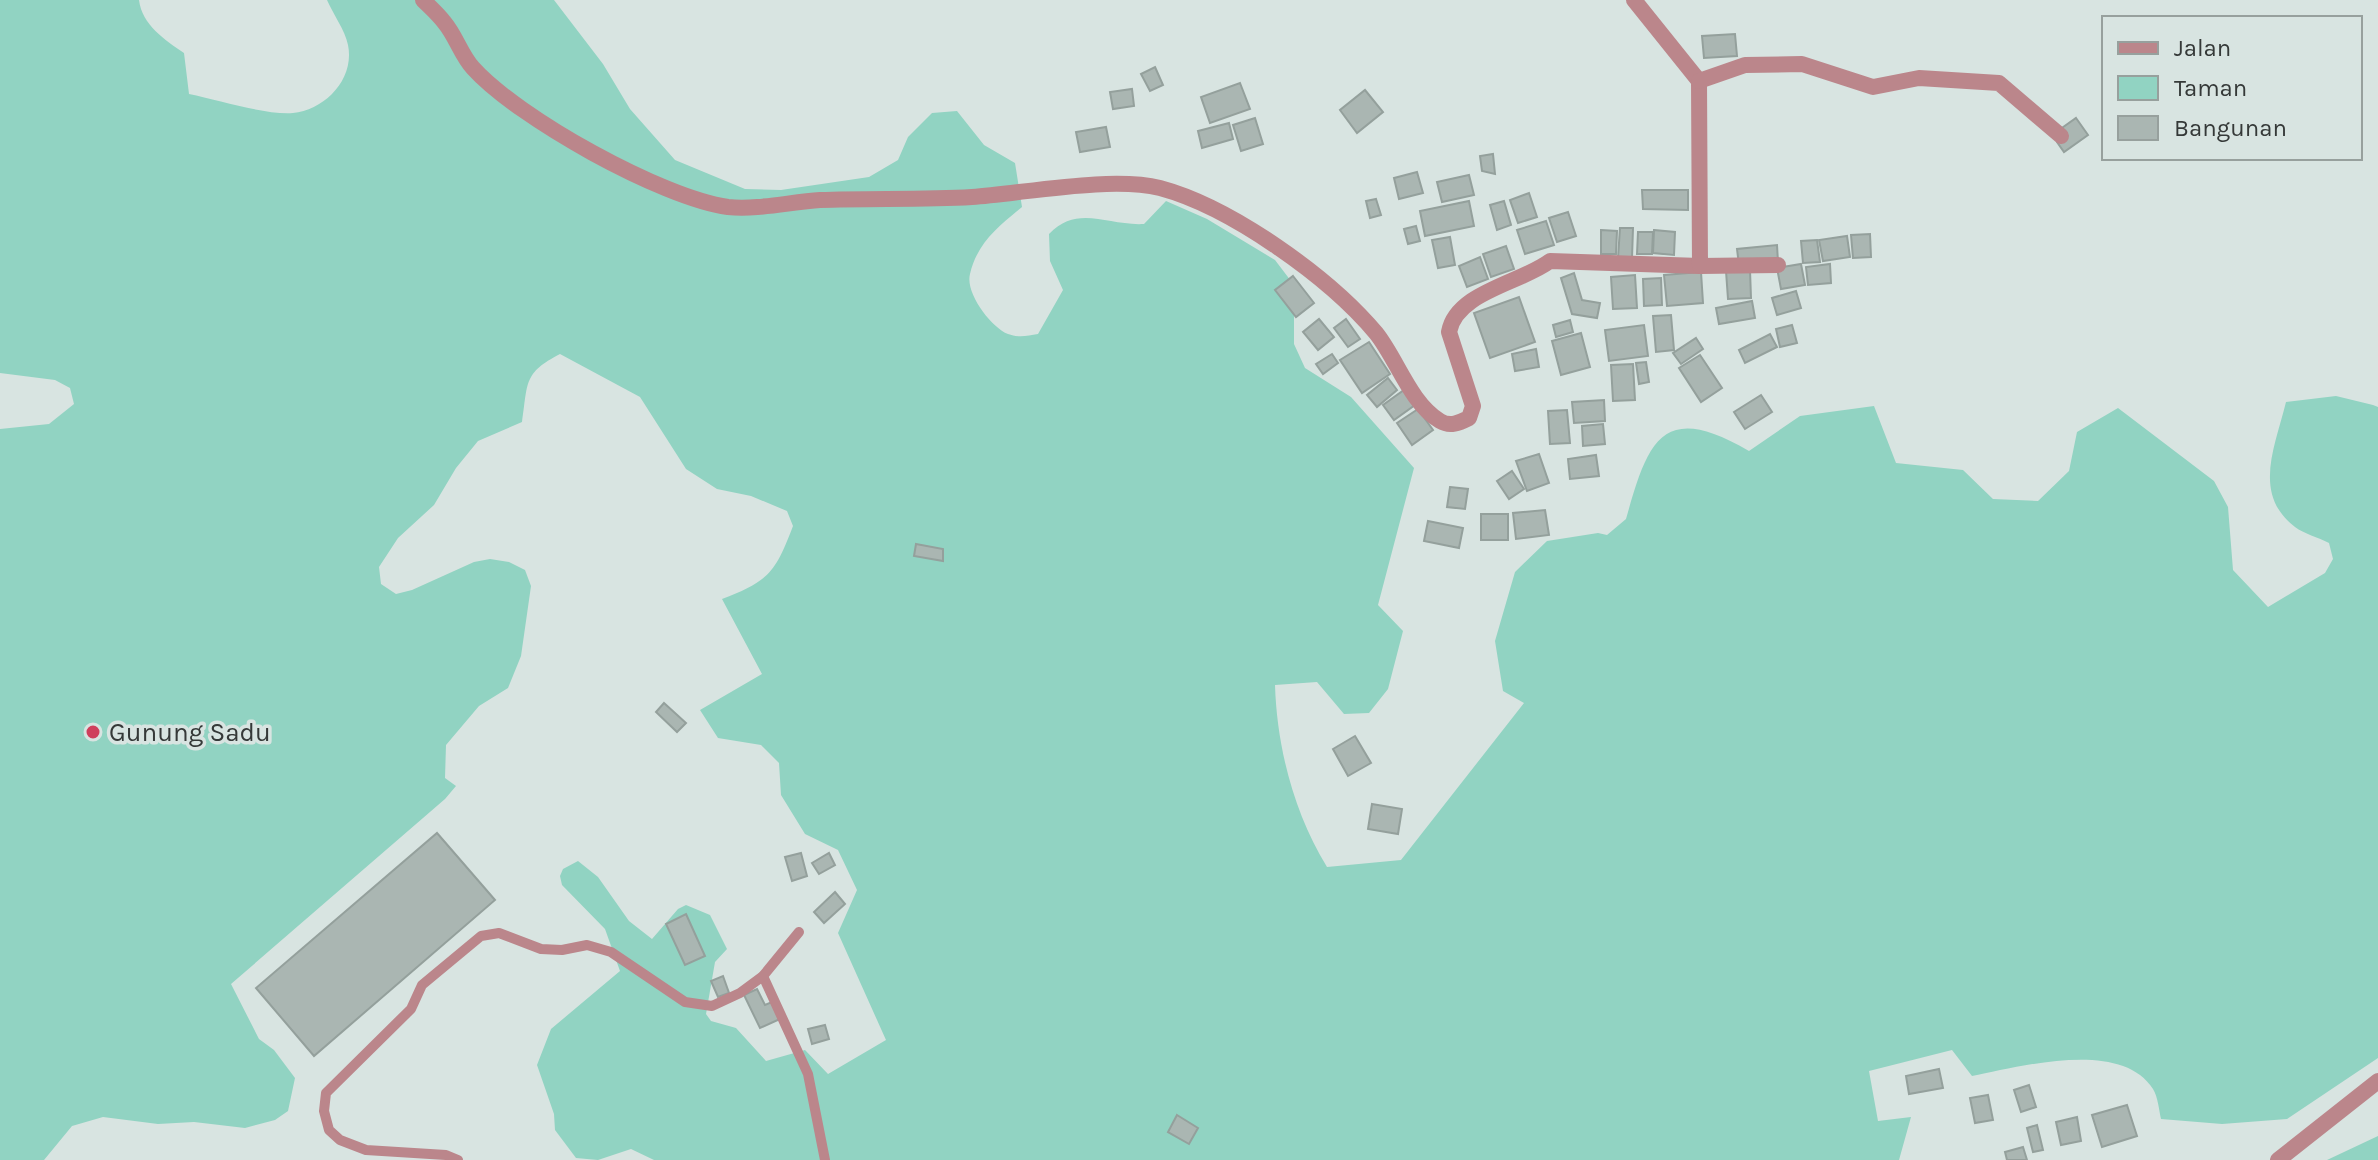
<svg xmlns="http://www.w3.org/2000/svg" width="2378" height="1160" viewBox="0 0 2378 1160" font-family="Karla,sans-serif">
<rect width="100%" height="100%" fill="#d8e4e1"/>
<!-- green -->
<g fill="#91d3c2">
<path d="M 0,0 L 139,0 C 142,25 165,40 184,53 L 189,94 C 219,100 264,115 293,113 C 325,110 355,79 348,45 C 345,30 333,14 327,0 L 554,0 L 603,64 L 630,109 L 675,160 L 745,189 L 781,190 L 869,177 L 898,160 L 908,137 L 932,113 L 957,111 L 984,145 L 1015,163 L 1022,207 C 999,226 977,243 970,274 C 965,293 991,327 1008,334 C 1019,338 1027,336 1038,334 L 1063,290 L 1050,261 L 1049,234 C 1078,204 1107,226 1144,224 L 1166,201 L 1207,219 L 1275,260 L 1294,285 L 1294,344 L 1305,368 L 1351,397 L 1414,468 L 1378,605 L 1403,631 L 1388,689 L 1369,713 L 1344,714 L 1317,682 L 1275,685 C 1277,748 1294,813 1327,867 L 1401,860 L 1524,703 L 1503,691 L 1495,641 L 1515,572 L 1547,541 L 1598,533 L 1607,535 L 1626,519 C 1648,441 1662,400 1749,451 L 1800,416 L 1874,406 L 1896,463 L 1963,470 L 1993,499 L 2038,501 L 2069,471 L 2077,432 L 2118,408 L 2214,481 L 2228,507 L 2233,570 L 2268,607 L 2325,573 L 2333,559 L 2329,543 C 2318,537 2304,534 2295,527 C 2252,494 2275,447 2286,402 L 2336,396 L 2373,405 L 2378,407 L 2378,1058 L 2287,1119 L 2222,1124 L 2161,1119 C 2159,1110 2158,1097 2153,1089 C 2121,1038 2019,1067 1972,1076 L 1952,1050 L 1869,1071 L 1878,1121 L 1911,1117 L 1899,1160 L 654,1160 L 631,1149 L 598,1160 L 576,1158 L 555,1130 L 554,1114 L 537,1065 L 551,1029 L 620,971 L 605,929 L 562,885 L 560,876 L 563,869 L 578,861 L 598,877 L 629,921 L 652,939 L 678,909 L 686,905 L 710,915 L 727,949 L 715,962 L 706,1014 L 711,1021 L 736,1028 L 766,1061 L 805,1050 L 828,1074 L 886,1040 L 838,933 L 857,890 L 838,850 L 805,834 L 781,795 L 779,763 L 761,745 L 718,738 L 700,710 L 762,674 L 722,599 C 769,581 775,573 793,526 L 787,511 L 751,496 L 717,489 L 686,469 L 640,397 L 560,354 C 523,373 528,383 522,422 L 478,441 L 456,468 L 434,505 L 398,538 L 379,567 L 381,584 L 396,594 L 412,590 L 474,562 L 490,559 L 509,562 L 525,570 L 531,586 L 521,656 L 508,688 L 479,706 L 446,745 L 445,778 L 456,786 L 445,799 L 231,984 L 259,1039 L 274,1050 L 295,1078 L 288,1111 L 275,1120 L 245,1128 L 194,1122 L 158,1124 L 103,1117 L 72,1126 L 44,1160 L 0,1160 L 0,429 L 49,424 L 74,404 L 70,388 L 55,380 L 0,373 Z"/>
<polygon points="2378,1136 2378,1160 2327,1160"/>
</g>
<!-- building -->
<g fill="#aab6b2" stroke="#94a09c" stroke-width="2">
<polygon points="1735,34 1737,56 1704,58 1702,36"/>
<polygon points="1155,67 1163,85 1150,91 1141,74"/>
<polygon points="1240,83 1250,109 1210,123 1201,97"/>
<polygon points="1132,89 1134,106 1113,109 1110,92"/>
<polygon points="1365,90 1383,112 1357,133 1340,110"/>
<polygon points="1255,118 1263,144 1241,151 1233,125"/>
<polygon points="2076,118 2088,135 2064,152 2057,142 2059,130"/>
<polygon points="1229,123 1233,139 1202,148 1198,131"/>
<polygon points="1106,127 1110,147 1080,152 1076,132"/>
<polygon points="1493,154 1495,174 1482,171 1480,156"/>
<polygon points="1417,172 1423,193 1399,199 1394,178"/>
<polygon points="1469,175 1474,195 1442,202 1437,182"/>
<polygon points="1642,190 1688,190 1688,210 1643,209"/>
<polygon points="1529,193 1537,217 1518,223 1510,200"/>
<polygon points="1376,199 1381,215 1370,218 1366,201"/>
<polygon points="1469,201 1474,226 1425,236 1420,211"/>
<polygon points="1504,201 1511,225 1497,230 1490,205"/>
<polygon points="1568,212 1576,236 1557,242 1549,218"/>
<polygon points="1546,221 1554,245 1525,254 1517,230"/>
<polygon points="1416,226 1420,241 1408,244 1404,229"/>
<polygon points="1620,228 1633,228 1632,258 1618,258"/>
<polygon points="1601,230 1617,231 1616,254 1601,254"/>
<polygon points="1654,230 1675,232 1674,255 1653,253"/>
<polygon points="1638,232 1653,232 1652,254 1637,254"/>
<polygon points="1870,234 1871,257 1853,258 1851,235"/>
<polygon points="1847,236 1850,257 1823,261 1819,240"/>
<polygon points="1450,237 1455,265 1438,268 1432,240"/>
<polygon points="1817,240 1820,262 1803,263 1801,241"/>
<polygon points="1777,245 1778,262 1739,265 1737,249"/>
<polygon points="1506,246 1514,269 1491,277 1483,254"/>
<polygon points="1480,257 1488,279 1467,287 1459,266"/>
<polygon points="1801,264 1805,285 1781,289 1777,268"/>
<polygon points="1830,264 1831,283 1808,285 1806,267"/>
<polygon points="1750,270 1751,298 1728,299 1726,271"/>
<polygon points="1701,272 1703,303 1667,306 1664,275"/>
<polygon points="1574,273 1582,300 1600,303 1597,318 1572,314 1561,278"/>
<polygon points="1635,275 1637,308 1613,309 1611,277"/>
<polygon points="1293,276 1314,303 1296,317 1275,290"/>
<polygon points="1661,278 1662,305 1644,306 1643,279"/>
<polygon points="1796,291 1801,308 1777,315 1772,298"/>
<polygon points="1519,297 1535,342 1490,358 1474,313"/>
<polygon points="1752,301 1755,318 1719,324 1716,308"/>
<polygon points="1671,315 1674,350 1656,352 1653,316"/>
<polygon points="1319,319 1334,337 1318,350 1303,332"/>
<polygon points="1346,319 1360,339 1348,347 1334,328"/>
<polygon points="1570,320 1573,332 1556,337 1553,325"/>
<polygon points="1644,325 1648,356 1609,361 1605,330"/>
<polygon points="1792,325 1797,343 1780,347 1776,329"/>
<polygon points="1581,333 1590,367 1561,375 1552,341"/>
<polygon points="1770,334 1777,347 1745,363 1739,350"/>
<polygon points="1696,338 1703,349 1681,364 1673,353"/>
<polygon points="1369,342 1390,374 1362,393 1340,360"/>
<polygon points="1536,349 1539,367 1515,371 1512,354"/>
<polygon points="1332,354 1338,363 1323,374 1316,364"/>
<polygon points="1700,355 1722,388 1701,402 1679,368"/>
<polygon points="1646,362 1649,382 1639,384 1636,363"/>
<polygon points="1633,364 1635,400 1613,401 1611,365"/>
<polygon points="1388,378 1397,390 1377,407 1367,395"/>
<polygon points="1404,390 1415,405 1394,420 1383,405"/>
<polygon points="1761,395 1772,412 1745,429 1734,412"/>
<polygon points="1604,400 1605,421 1574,423 1572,402"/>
<polygon points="1418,409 1433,430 1412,445 1397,423"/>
<polygon points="1567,410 1570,443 1550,444 1548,411"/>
<polygon points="1603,424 1605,444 1583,446 1582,426"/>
<polygon points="1539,454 1549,483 1527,491 1516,461"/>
<polygon points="1596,455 1599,476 1570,479 1568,459"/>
<polygon points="1512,471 1524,489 1509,499 1497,481"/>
<polygon points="1450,487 1468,489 1465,509 1447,507"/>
<polygon points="1545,510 1549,535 1516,539 1513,513"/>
<rect x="1481" y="514" width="27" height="26"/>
<polygon points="1428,521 1463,528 1459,548 1424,541"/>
<polygon points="916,544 943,549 943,561 914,556"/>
<polygon points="664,703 686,723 677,732 656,712"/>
<polygon points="1355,736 1371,763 1348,776 1333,749"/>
<polygon points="1372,804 1402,809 1398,834 1368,829"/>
<polygon points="437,833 495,900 314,1056 256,988"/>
<polygon points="801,853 807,876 792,881 785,857"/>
<polygon points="829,853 835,865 819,874 812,863"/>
<polygon points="835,892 845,904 824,923 814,912"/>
<polygon points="686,914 705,956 685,965 666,924"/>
<polygon points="723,976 729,993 718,997 711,981"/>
<polygon points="757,989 765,1005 772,1002 780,1019 760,1028 744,995"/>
<polygon points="825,1025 829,1039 812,1044 808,1029"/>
<polygon points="1939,1069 1943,1088 1909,1094 1906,1076"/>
<polygon points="2029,1085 2036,1107 2021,1112 2014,1090"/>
<polygon points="1988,1095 1993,1120 1975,1123 1970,1098"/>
<polygon points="2127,1105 2137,1136 2102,1147 2092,1115"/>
<polygon points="1177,1115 1198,1128 1189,1144 1168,1132"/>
<polygon points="2077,1117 2081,1141 2061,1145 2056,1122"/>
<polygon points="2037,1125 2043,1150 2033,1152 2027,1128"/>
<polygon points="2023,1147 2027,1160 2007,1160 2005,1152"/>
</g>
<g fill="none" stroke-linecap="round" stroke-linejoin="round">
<!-- lane -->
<g stroke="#bb868b" stroke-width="10">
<polyline points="763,976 808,1074 825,1160"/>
<polyline points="458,1160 446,1155 366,1150 340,1140 329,1130 324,1111 326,1093 411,1009 422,985 481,936 499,933 541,949 562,950 587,945 611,952 685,1002 712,1006 740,993 763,976 799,932"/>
</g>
<!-- street -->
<g stroke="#bb868b" stroke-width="16">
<path d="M 423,0 C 430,7 438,14 444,22 C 456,36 461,55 473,68 C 518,118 662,198 728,207 C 757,210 790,202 820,200 C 870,198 921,200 972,197 C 1026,193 1111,176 1160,188 C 1231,207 1329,277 1376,333 C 1397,359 1410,403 1440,421 C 1450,427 1459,423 1469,418 L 1473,406 L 1449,332 C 1456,292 1521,283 1550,261 L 1700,266"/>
<polyline points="1634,0 1699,81 1700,266 1778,265"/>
<polyline points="1699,81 1745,65 1802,64 1873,87 1919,78 1999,83 2061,136"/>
<polyline points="2278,1160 2378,1081"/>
</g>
</g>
<!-- markers -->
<circle fill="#cf3f5c" stroke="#d8e4e1" stroke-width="3" cx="93" cy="732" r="8"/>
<g text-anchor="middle" stroke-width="7" stroke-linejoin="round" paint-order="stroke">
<!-- poi labels -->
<g font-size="26" fill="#353938" stroke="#d8e4e1" text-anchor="start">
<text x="109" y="741">Gunung Sadu</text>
</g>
</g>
<!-- legend -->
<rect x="2102" y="16" width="260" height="144" fill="#d8e4e1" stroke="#97a09d" stroke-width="2"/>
<rect x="2118" y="42" width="40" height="12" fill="#bb868b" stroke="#97a09d" stroke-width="2"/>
<text x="2174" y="56" font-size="24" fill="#353938">Jalan</text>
<rect x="2118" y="76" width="40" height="24" fill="#91d3c2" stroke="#97a09d" stroke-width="2"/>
<text x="2174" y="96" font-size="24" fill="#353938">Taman</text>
<rect x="2118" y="116" width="40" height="24" fill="#aab6b2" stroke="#97a09d" stroke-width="2"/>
<text x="2174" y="136" font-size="24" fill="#353938">Bangunan</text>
</svg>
